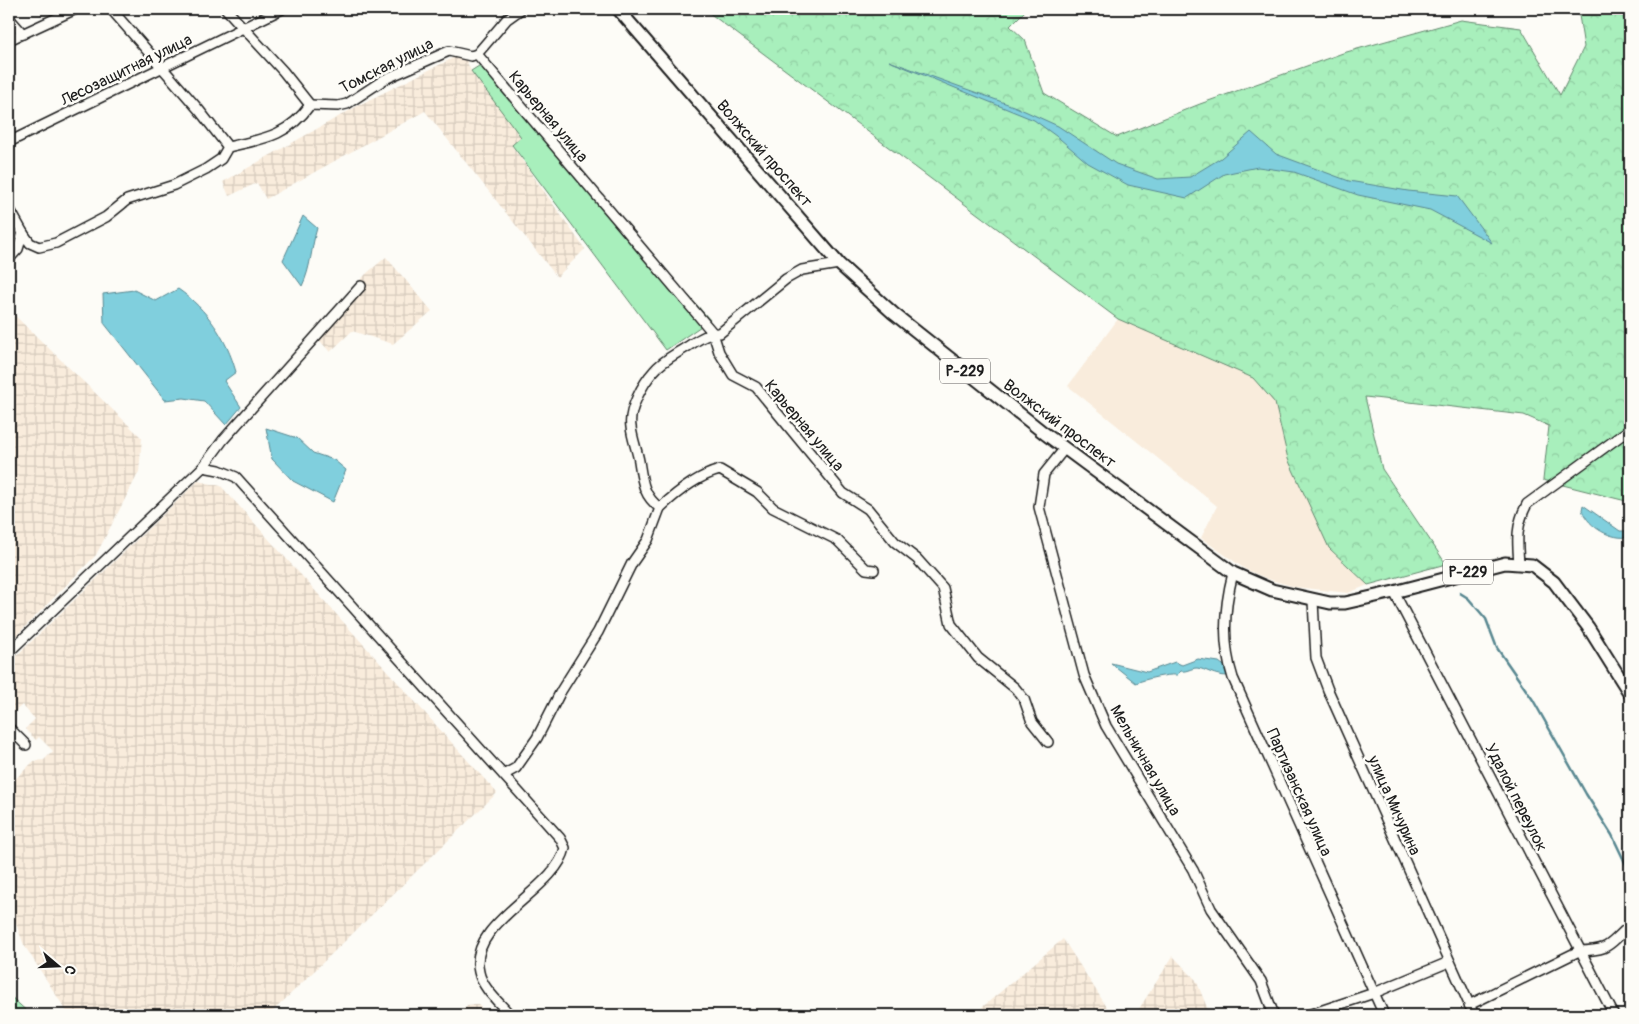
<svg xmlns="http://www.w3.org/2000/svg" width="1639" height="1024" viewBox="0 0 1639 1024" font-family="Pangolin,sans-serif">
<defs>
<pattern id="industrial-grid" width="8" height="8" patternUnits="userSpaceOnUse" patternTransform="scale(1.25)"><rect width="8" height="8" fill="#f9ecdc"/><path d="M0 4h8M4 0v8" fill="none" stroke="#d5cabc"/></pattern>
<pattern id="forest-crowns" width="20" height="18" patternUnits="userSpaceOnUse" patternTransform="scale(1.25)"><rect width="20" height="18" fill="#a8efbc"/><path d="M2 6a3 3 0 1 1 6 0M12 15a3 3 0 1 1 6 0" fill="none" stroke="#90cca1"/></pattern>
</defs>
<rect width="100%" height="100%" fill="#fdfcf7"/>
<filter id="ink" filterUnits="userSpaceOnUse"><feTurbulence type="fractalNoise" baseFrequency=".02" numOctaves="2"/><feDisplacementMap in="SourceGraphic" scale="10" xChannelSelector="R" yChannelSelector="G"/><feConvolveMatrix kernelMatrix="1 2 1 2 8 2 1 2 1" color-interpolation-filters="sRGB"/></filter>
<g filter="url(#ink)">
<!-- built -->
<polygon fill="#f9ecdc" points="1118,319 1253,378 1275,403 1288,459 1329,548 1368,585 1348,593 1295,587 1268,579 1245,569 1201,538 1217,506 1068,386"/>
<!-- industrial -->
<g fill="url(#industrial-grid)">
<polygon points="463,53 471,71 521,137 512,146 585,249 557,277 425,111 266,199 257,183 229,196 223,182 361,104"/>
<polygon points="386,257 432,311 393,344 352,331 330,352 312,332 366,274"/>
<polygon points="9,310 142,438 139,472 96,555 9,643"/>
<polygon points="198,481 221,486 497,793 269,1015 69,1015 24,945 9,906 9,785 34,761 44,760 53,751 39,737 36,740 25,729 35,719 22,705 11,715 9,713 9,663"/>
<polygon points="1063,939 1112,1015 973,1015"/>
<polygon points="1173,956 1196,980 1210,1015 1135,1015"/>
<polygon points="477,1004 489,1015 460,1015 467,1005"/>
</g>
<!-- green -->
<g fill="#a8efbc" stroke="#62866c">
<polygon points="482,64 710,320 666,350 512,145 521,137 471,71"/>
<polygon points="9,995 31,1015 9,1015"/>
</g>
<!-- forest -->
<polygon fill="url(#forest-crowns)" stroke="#62866c" points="704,9 1027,9 1010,26 1025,40 1044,93 1117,137 1200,104 1343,53 1461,20 1521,28 1560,95 1584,47 1578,9 1630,9 1630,502 1543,480 1549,426 1524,415 1365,397 1382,469 1446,564 1368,585 1329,548 1288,459 1275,403 1253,378 1118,319"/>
<!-- water -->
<g fill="#80cfdd" stroke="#588790">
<polygon points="889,61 1016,107 1058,126 1116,164 1158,179 1190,177 1221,158 1251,132 1276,154 1349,181 1408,191 1457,196 1492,243 1430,210 1358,195 1294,172 1258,167 1224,174 1187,198 1128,185 1088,163 1060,139 1034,120"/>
<path d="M 303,216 L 317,228 C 311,248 311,268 302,286 L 283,260 Z"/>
<path d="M 178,289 C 207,309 227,339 236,372 L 224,381 L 241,407 L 226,425 L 204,401 L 184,398 L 165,400 L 104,323 L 103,294 L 134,290 L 156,301 Z"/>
<polygon points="266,428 297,438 313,453 334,460 346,470 333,502 293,481 272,459"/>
<path d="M 1583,505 L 1620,531 L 1630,531 L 1630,537 C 1611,540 1589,528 1582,510 Z"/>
<path d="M 1198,659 L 1219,662 L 1227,668 L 1228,676 C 1214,676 1206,669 1197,668 C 1191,668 1187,672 1181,671 L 1177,675 C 1167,674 1145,679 1136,683 L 1111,663 L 1147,672 L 1175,662 L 1182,665 Z"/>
</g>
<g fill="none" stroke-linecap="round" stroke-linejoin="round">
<!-- stream -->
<polyline stroke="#588790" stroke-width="2.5" points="1460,593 1468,598 1486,619 1497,648 1533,700 1586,794 1612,835 1630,873"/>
<defs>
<g id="minor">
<polyline points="111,9 199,110 228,147"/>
<polyline points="226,9 283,71 310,105"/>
<polyline points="9,18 23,34"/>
<polyline points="9,40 76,9"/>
<polyline points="477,54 713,333 719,352 733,375 756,387 843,493 868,509 895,542 917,559 943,588 951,624 978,658 1015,688 1024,699 1032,722 1048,742"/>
<polyline points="9,142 282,9"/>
<polyline points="9,208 23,233"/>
<path d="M 9,259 L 18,249 L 23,233 L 30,243 L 39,247 L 56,243 L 106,217 L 127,200 L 174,185 L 206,169 L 221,159 L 228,147 C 263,139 288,136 310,105 L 338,106 L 347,104 L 385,79 L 449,51 L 471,56 L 477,54 L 507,19 L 521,9"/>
<polyline points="1065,448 1044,474 1039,507 1084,675 1106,726 1193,870 1211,909 1261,981 1274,1015"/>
<polyline points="203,467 223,440 361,286"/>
<path d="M 660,508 C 677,492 697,476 720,470 L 757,492 L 773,508 L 837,540 L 866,569 L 874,570"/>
<path d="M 1519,563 C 1517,540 1516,525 1527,504 L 1630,429"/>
<path d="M 1233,573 C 1224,608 1222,644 1233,678 L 1384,1015"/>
<polyline points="1394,592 1614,1015"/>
<polyline points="1313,601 1316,658 1328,690 1474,1015"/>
<path d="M 9,652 L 203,467 L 219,470 L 236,477 L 560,838 L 565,848 C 556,891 467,922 479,972 C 482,988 500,1003 510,1015"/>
<polyline points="9,728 26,745"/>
<path d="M 505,774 L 516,768 L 537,738 L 561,691 L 598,632 L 632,563 L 648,540 L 660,508 C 643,496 642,480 639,461 C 637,450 632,438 631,427 C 628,410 643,383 654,371 C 662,361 674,355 685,348 C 695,342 708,332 720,333 L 786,279 L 802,270 L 839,264"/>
<path d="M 1469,1005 L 1579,951 C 1612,950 1607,945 1630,926"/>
<polyline points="1308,1015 1374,993 1449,962"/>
</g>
<polyline id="major" points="618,9 839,264 893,313 1044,433 1233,573 1272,590 1330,603 1345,603 1394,592 1505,563 1532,565 1554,582 1566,598 1588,627 1630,694"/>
</defs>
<!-- minor casing -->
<use href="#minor" stroke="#1c1c1c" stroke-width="12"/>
<!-- major casing -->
<use href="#major" stroke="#1c1c1c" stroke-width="15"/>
<!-- minor -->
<use href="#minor" stroke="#fdfcf7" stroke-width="9"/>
<!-- major -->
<use href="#major" stroke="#fdfcf7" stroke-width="11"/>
<!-- rail -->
<polyline stroke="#1c1c1c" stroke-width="2.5" points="9,1010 12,1015"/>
</g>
</g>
<g text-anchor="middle" stroke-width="5" stroke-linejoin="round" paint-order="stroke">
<!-- shield labels -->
<g fill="#fdfcf7" stroke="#605f5e" stroke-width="1">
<rect x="940" y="358.5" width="50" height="25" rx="4"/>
<rect x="1443" y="559.5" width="50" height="25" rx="4"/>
</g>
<g font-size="15" font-weight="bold" fill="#1c1c1c">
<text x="965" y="376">Р-229</text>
<text x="1468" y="577">Р-229</text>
</g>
<!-- street labels -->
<g font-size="16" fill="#1c1c1c" stroke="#fdfcf7">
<text transform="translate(386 65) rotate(-27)" y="6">Томская улица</text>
<text transform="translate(126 69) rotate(-26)" y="6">Лесозащитная улица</text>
<text transform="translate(549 116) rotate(50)" y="6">Карьерная улица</text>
<text transform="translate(765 153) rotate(49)" y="6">Волжский проспект</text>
<text transform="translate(1060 423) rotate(37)" y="6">Волжский проспект</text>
<text transform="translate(805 425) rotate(50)" y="6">Карьерная улица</text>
<text transform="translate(1146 760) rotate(60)" y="6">Мельничная улица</text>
<text transform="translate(1300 792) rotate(66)" y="6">Партизанская улица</text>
<text transform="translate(1517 797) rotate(63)" y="6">Удалой переулок</text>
<text transform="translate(1395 805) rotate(66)" y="6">улица Мичурина</text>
</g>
</g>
<!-- margin -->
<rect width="1639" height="1024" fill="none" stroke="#fdfcf7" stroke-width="30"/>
<rect x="15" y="15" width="1609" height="994" fill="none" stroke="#1c1c1c" stroke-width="2" filter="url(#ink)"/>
<!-- north arrow -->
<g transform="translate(58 966) rotate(109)" stroke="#fdfcf7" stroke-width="4" paint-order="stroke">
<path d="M0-4L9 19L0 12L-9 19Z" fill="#1c1c1c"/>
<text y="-8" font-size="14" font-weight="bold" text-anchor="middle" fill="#1c1c1c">С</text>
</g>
</svg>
